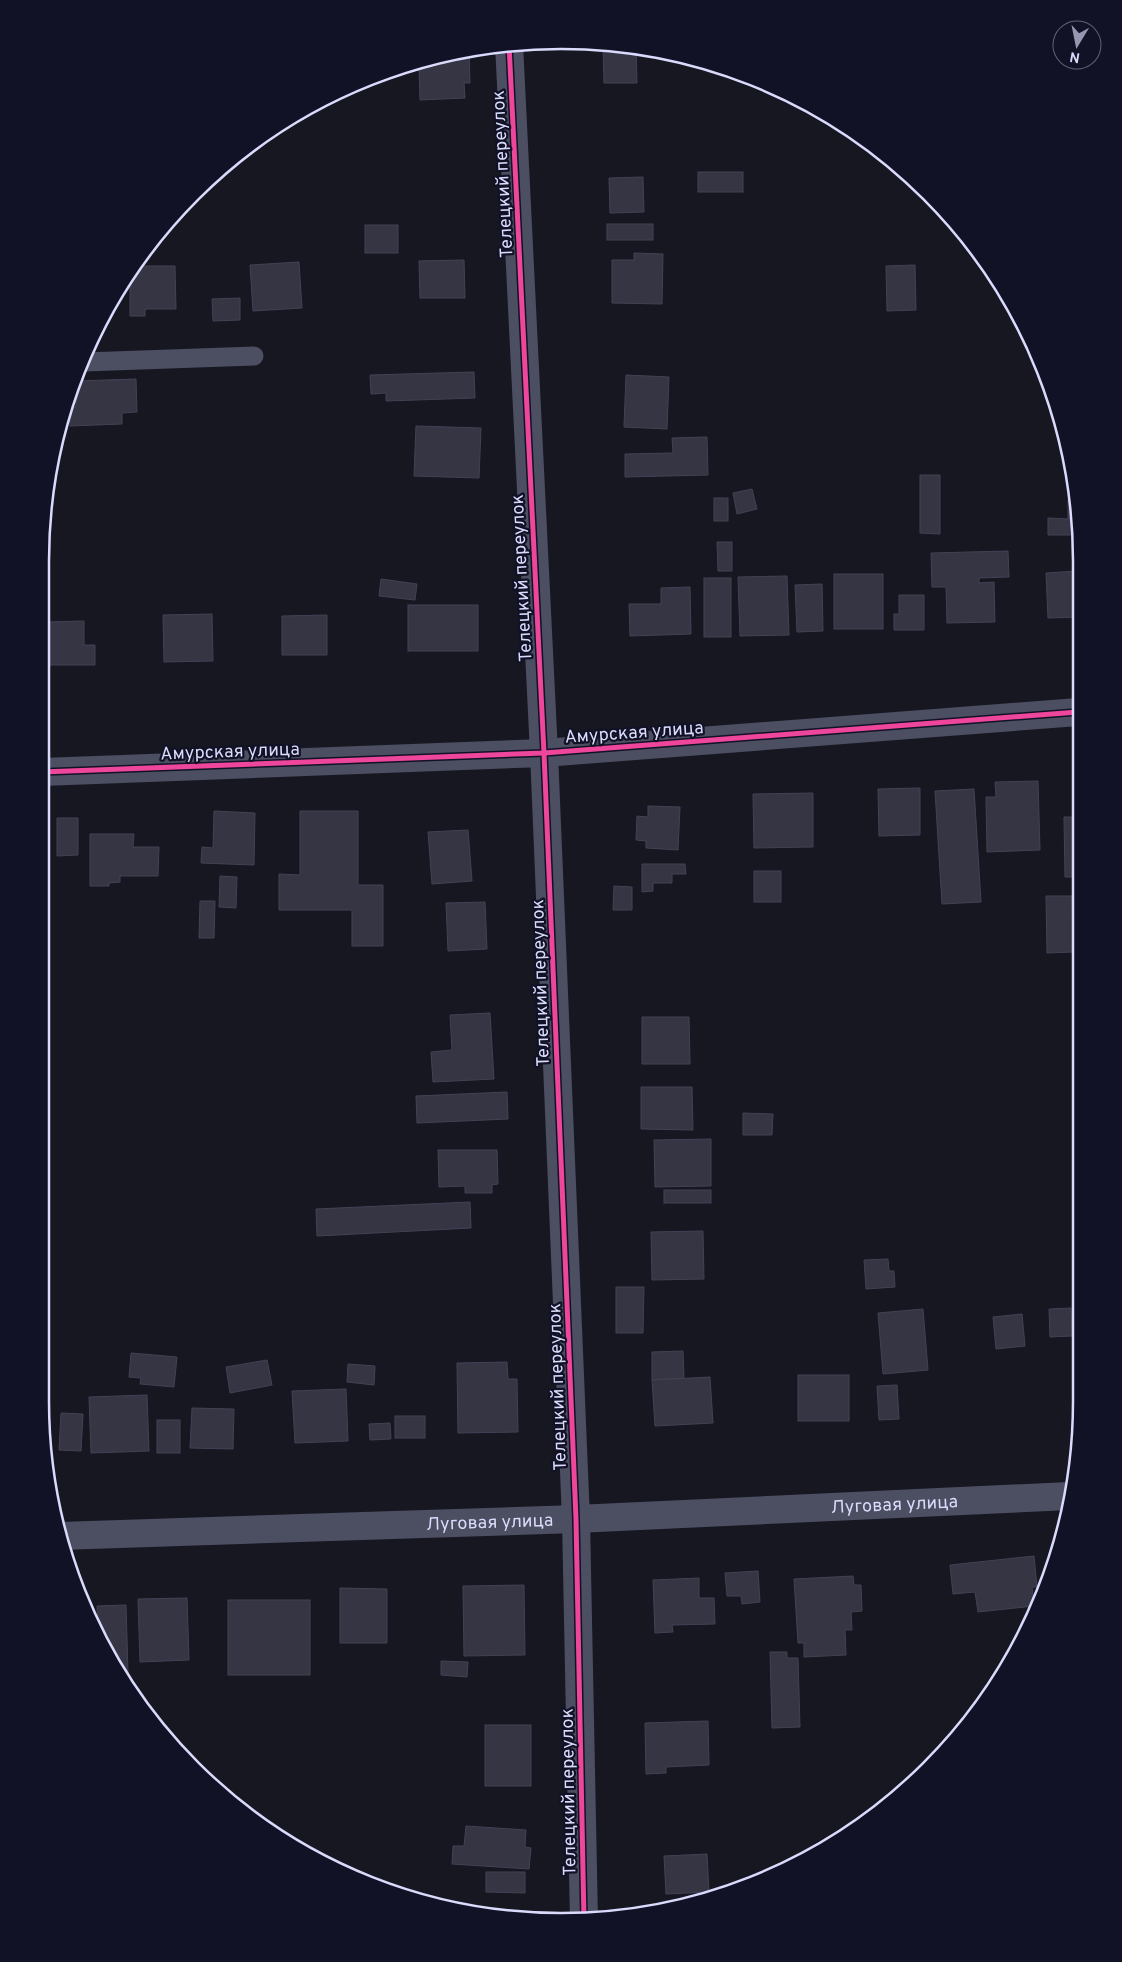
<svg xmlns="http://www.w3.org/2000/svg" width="1122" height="1962" viewBox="0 0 1122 1962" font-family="Overpass,sans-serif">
<rect width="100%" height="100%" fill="#171722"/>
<!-- building -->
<g fill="#353544" stroke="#434255">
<polygon points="603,44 636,46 637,83 604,83"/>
<polygon points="469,51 470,83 464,83 465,98 420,100 419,67 403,66 426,58"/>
<rect x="698" y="172" width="45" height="20"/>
<polygon points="643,177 644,212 610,213 609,178"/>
<rect x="607" y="224" width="46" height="16"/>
<rect x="365" y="225" width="33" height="28"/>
<polygon points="634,253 663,254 662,304 612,303 612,260 634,260"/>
<polygon points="464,260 465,298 420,298 419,261"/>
<polygon points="299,262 302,308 253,311 250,265"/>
<polygon points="915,265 916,310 887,311 886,266"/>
<polygon points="134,266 175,266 176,309 145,309 145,316 130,316 130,273"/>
<polygon points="240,298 240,320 213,321 212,299"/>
<polygon points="474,372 475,398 386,401 386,393 371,394 370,375"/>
<polygon points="626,375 669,377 667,429 624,427"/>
<polygon points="136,379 137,412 122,413 122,424 70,426 69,407 76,407 76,381"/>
<polygon points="416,426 481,428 479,478 414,476"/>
<polygon points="707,437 708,475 625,477 625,454 673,453 672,438"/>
<polygon points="920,475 940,475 940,534 920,533"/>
<polygon points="752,489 757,509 737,514 733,493"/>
<rect x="714" y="498" width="14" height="23"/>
<polygon points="1068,500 1078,500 1078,535 1048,535 1048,518 1068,519"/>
<polygon points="717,542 732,542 732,571 718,571"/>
<polygon points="1008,551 1009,577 979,578 979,583 994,582 995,622 947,623 946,587 932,587 931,553"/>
<polygon points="1078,571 1078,617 1048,618 1046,573"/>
<rect x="834" y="574" width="49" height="55"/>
<polygon points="787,576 789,635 740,636 738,577"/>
<rect x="704" y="578" width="27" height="59"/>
<polygon points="381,579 417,584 415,600 379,596"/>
<polygon points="822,584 823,631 797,632 795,585"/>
<polygon points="690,587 691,634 630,636 629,604 661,604 661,588"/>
<polygon points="899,595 924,595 924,630 894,630 894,614 899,614"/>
<rect x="408" y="605" width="70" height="46"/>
<polygon points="212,614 213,661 164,662 163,615"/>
<polygon points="327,615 327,655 282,655 282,616"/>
<polygon points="84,621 84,645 95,645 95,665 47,665 46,622"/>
<polygon points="1074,777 1079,777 1079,877 1065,877 1064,817 1075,817"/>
<polygon points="1038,781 1040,850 987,852 986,797 996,797 995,782"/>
<polygon points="920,788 920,835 879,836 878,789"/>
<polygon points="974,789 981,902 942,904 935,791"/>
<polygon points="813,793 813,847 754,848 753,794"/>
<polygon points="648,806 680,807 678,850 646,848 646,841 636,840 637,816 648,817"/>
<polygon points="214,811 255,813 254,865 201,863 202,847 213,848"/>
<polygon points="300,811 358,811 358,885 383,885 383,946 352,946 352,910 279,910 279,874 300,875"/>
<polygon points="57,818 78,818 78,855 57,856"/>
<polygon points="468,830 472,881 432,884 428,832"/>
<polygon points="90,834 134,834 133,847 159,847 158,876 120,876 120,882 109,883 109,886 90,886"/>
<polygon points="642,864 685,864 686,874 672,874 672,883 653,883 653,891 642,892"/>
<rect x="754" y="871" width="27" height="31"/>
<polygon points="220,876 237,877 236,908 219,907"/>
<polygon points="42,880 45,880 49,918 43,918"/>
<polygon points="614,886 632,887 632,910 613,910"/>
<polygon points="1046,896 1072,896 1073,952 1047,953"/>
<polygon points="200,901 215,901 214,938 199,938"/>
<polygon points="485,902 487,949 448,951 446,903"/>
<polygon points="490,1013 494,1079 433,1082 431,1052 452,1050 450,1015"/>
<polygon points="642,1017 689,1017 690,1064 642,1064"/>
<polygon points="641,1087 692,1087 693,1130 641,1129"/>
<polygon points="507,1092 508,1119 417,1123 416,1096"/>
<polygon points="743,1113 773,1114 772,1135 743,1135"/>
<polygon points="711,1139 711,1186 655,1187 654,1140"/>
<polygon points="438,1150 497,1150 498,1184 492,1185 492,1193 465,1193 465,1186 439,1187"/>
<rect x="664" y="1190" width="47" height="13"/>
<polygon points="470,1202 471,1228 317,1236 316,1209"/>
<polygon points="703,1231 704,1279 652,1280 651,1232"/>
<polygon points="888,1259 889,1271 894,1271 895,1287 866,1289 864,1260"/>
<polygon points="616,1287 644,1287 643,1333 616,1333"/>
<polygon points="1071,1308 1072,1336 1050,1337 1049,1309"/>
<polygon points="923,1309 928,1370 883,1374 878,1313"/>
<polygon points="1078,1310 1080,1310 1081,1401"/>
<polygon points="1022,1314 1025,1346 996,1349 993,1317"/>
<polygon points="683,1351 684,1378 652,1380 652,1352"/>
<polygon points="131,1353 177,1357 174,1387 140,1384 141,1378 129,1377"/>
<polygon points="267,1360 272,1385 230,1393 226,1367"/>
<polygon points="507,1362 508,1379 517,1379 518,1432 458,1433 457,1363"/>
<polygon points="348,1364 375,1366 374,1385 347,1382"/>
<rect x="798" y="1375" width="51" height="46"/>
<polygon points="710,1377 713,1423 655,1426 652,1380"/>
<polygon points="897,1385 899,1419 879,1420 877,1386"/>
<polygon points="346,1389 348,1441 295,1443 292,1391"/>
<polygon points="147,1395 149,1451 91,1453 89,1397"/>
<polygon points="192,1408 234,1409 233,1449 190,1448"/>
<polygon points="61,1413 83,1414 81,1451 59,1450"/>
<rect x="395" y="1416" width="30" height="22"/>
<rect x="157" y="1420" width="23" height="33"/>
<polygon points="390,1423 391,1439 370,1440 369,1424"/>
<polygon points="1034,1556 1037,1587 1032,1587 1034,1606 978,1612 975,1592 953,1594 950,1565"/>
<polygon points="758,1571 760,1602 742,1604 741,1596 727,1596 725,1573"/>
<polygon points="853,1576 854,1585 861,1585 862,1611 851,1612 852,1630 845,1630 846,1655 804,1657 804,1643 798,1643 794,1579"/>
<polygon points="699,1578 699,1598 714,1598 715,1624 672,1625 673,1632 655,1633 653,1580"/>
<polygon points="524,1585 525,1655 464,1656 463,1586"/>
<polygon points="340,1588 387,1589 387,1643 340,1643"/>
<polygon points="187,1598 189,1660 140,1662 138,1599"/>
<rect x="228" y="1600" width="82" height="75"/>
<polygon points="126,1605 128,1673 120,1673 99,1639 97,1606"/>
<polygon points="770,1652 787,1652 787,1658 798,1658 800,1727 772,1728"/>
<polygon points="441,1661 468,1662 467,1677 441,1675"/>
<polygon points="708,1721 709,1765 666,1767 666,1773 646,1774 645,1723"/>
<rect x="485" y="1725" width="46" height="61"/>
<polygon points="466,1826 526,1830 525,1847 531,1848 529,1869 452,1864 453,1846 464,1846"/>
<polygon points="707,1854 709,1892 666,1894 664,1856"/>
<polygon points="486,1872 525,1872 525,1893 486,1892"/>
</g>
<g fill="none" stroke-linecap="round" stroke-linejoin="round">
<!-- lane -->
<polyline stroke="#4c4e62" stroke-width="19" points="84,362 254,356"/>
<!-- street -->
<g stroke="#4c4e62" stroke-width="28">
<polyline points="509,44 544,753 576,1519 584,1921"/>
<polyline points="42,772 544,753 1078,712"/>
<path id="s1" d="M 60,1536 L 576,1519 L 1069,1496"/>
</g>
<defs>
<g id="cycleway">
<polyline points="509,44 544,753 576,1519 584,1921"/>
<polyline points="42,772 544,753 1078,712"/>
</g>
</defs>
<!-- cycleway casing -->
<use href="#cycleway" stroke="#121227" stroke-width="8"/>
<!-- cycleway -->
<use href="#cycleway" stroke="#ed469a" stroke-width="5"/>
</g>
<g text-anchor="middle" stroke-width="4.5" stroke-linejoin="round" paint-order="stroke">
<!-- street labels -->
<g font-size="18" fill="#dadbfc" stroke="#121227">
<text transform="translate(502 174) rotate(-93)" y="6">Телецкий переулок</text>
<text transform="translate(521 578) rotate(-93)" y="6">Телецкий переулок</text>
<text transform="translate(634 732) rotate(-4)" y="6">Амурская улица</text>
<text transform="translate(230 751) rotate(-2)" y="6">Амурская улица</text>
<text transform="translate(540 983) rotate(-92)" y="6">Телецкий переулок</text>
<text transform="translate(557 1387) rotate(-92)" y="6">Телецкий переулок</text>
<text dy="6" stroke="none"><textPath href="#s1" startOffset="835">Луговая улица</textPath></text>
<text dy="6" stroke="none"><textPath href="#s1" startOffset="430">Луговая улица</textPath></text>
<text transform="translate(568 1792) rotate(-91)" y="6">Телецкий переулок</text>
</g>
</g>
<!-- crop -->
<path d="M0 0H1122V1962H0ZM561 49H561A512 512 0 0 1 1073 561V1401A512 512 0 0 1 561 1913H561A512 512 0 0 1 49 1401V561A512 512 0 0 1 561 49Z" fill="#121227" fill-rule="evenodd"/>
<path fill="none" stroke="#dadbfc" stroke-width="2.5" d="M561 49H561A512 512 0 0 1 1073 561V1401A512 512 0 0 1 561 1913H561A512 512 0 0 1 49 1401V561A512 512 0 0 1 561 49Z"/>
<!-- north arrow -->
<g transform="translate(1077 45) rotate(190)"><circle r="24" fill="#121227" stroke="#62627c"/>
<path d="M0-4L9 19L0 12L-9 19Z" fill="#9696b0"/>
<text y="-8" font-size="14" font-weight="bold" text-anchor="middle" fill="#dadbfc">N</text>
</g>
</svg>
